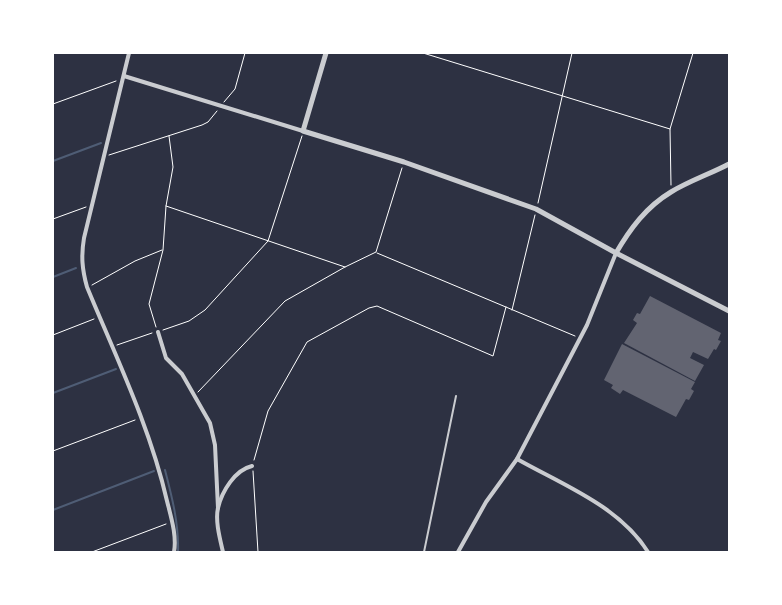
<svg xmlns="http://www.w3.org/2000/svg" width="782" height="605" viewBox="0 0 782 605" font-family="'Space Grotesk',sans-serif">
<rect width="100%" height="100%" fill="#2d3142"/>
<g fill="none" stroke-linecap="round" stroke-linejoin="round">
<!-- stream -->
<g stroke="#4f5d75" stroke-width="2">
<polyline points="53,161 101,143"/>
<polyline points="53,277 76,268"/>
<polyline points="53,393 116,369"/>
<path d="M 165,470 C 172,497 179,524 178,552"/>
<polyline points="53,510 154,471"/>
</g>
</g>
<!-- building -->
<g fill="#626471">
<polygon points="650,296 721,333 718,340 721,341 716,350 714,349 708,359 693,352 690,358 704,365 695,381 624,343 637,323 633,320 637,313 640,314"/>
<polygon points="622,344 695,382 691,389 694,391 689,400 686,399 676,417 623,390 620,394 611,388 613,385 604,380"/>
</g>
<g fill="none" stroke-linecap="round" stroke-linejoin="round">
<!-- path -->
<g stroke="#fff" stroke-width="1">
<polyline points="423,53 670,129"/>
<polyline points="224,102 235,89 245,53"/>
<polyline points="53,104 116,81"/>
<polyline points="109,155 202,125 208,122 217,111"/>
<polyline points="671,185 670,129 693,53"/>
<polyline points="538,203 572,53"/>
<polyline points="166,206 345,267"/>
<polyline points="53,219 86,207"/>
<polyline points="377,253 575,336"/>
<polyline points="92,285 135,261 162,250"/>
<polyline points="512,310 535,215"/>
<polyline points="156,327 149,304 163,250 166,206 173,167 169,136"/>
<polyline points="163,330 189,321 205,310 268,241 302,136"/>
<polyline points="53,335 94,319"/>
<polyline points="117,345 152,333"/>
<polyline points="198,392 285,301 345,267 376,252 402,168"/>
<polyline points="53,451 135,420"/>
<polyline points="254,460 268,411 307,342 369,308 377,306 493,356 506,307"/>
<polyline points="253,471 258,552"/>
<polyline points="92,552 166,524"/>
</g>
<!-- service -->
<polyline stroke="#caccd0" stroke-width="2" points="424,552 456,396"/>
<!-- minor -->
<g stroke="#caccd0" stroke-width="4">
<path d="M 129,53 L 84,238 C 81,256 82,269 87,287 C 116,357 150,427 167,501 C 171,517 177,536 174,552"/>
<polyline points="124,76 303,131"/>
<polyline points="158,332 166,358 182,374 210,423 215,445 218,508"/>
<path d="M 517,459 C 563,485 619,506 648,552"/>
<path d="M 223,552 C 220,539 215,521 218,508 C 222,491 235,470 252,466"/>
<polyline points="458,552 486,502 517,459 587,325 616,253"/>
</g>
<!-- tertiary -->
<g stroke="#caccd0" stroke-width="5">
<polyline points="326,53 303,131 404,162 536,209 616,253 729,311"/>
<path d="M 616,253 C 630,229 646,207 671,192 C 689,181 710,174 729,164"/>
</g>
</g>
<!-- border -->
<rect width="782" height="605" fill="none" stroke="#ffffff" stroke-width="108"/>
</svg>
